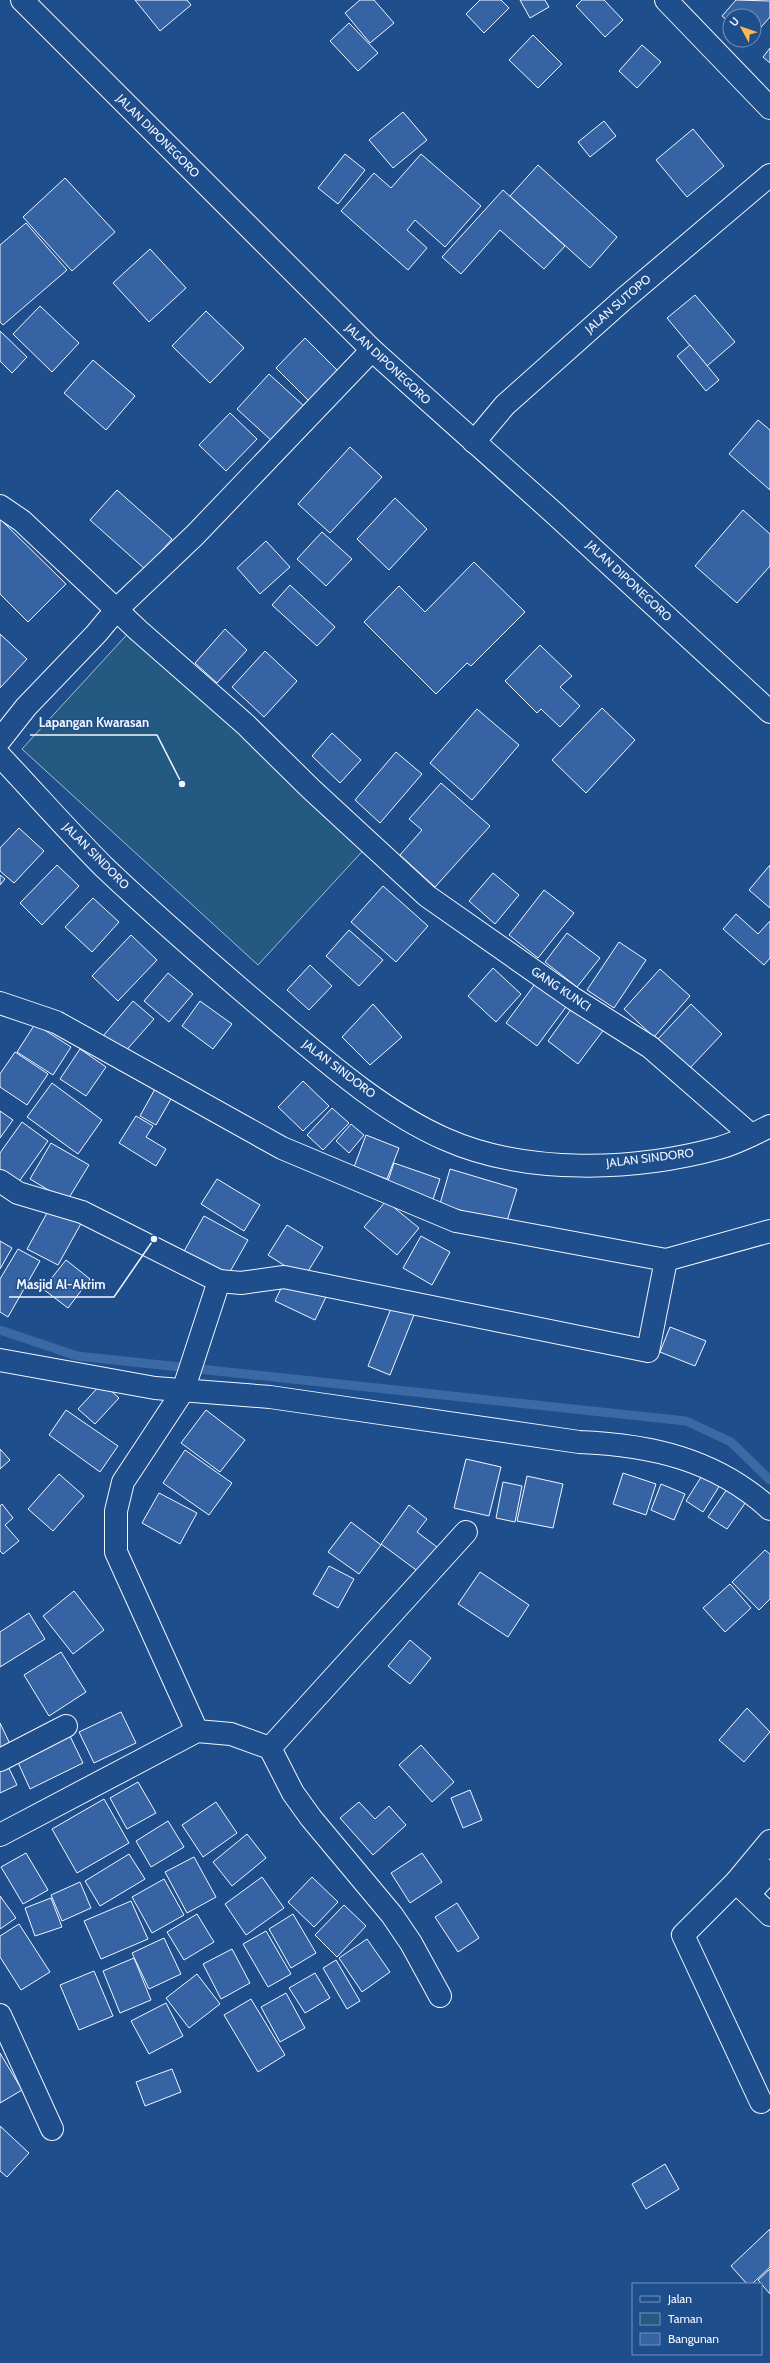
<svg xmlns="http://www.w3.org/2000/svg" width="770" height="2363" viewBox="0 0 770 2363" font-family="Cabin,sans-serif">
<rect width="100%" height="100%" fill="#1f4e8c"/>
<!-- green -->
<polygon fill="#245a82" stroke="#a8bbd7" points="133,628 369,844 258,965 22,749"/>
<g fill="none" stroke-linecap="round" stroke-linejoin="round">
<!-- stream -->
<polyline stroke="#3b69a3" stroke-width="9" points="0,1330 77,1356 686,1421 731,1442 770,1480"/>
</g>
<!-- building -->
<g fill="#3563a3" stroke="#f2f6ff">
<polygon points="135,0 187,0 191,5 160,31"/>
<polygon points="360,0 374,0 394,23 370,43 345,13"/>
<polygon points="480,0 501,0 509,8 484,33 466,14"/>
<polygon points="520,0 545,0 549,7 530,18"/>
<polygon points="582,0 604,0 623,20 605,37 576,6"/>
<polygon points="736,0 770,1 770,17 754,35 754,16 730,16 730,23 722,16"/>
<polygon points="349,23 378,53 358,71 330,41"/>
<polygon points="533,35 562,64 538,88 509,60"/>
<polygon points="642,45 661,62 637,88 619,71"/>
<polygon points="770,48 770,63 763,57"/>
<polygon points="403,112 427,140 393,168 369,140"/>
<polygon points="604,121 616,136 590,157 578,142"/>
<polygon points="693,129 724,166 687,197 656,160"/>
<polygon points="345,154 365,170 338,204 318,188"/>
<polygon points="421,154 481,206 445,247 415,220 407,230 427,248 408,270 341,211 374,173 391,188"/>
<polygon points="538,165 617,237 590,268 510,196"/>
<polygon points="65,178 115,232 72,271 23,217"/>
<polygon points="503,190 565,246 544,269 500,230 461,274 442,257"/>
<polygon points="26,223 67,270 3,325 0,322 0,245"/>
<polygon points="150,249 186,288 149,322 113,283"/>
<polygon points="695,295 735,342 707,366 667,318"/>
<polygon points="40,306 79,343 52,372 13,334"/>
<polygon points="206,311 244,348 210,383 172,346"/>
<polygon points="0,331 27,357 12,373 0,361"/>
<polygon points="305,338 339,372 310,402 276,368"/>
<polygon points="690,345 719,380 706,391 677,356"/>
<polygon points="93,360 135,396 106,430 64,393"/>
<polygon points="269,374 305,407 272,441 237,409"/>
<polygon points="230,413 257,439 226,471 199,445"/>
<polygon points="758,420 770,430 770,490 729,454"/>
<polygon points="350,447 382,477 330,533 298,504"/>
<polygon points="117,490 172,539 145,569 90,520"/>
<polygon points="395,498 427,529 389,570 357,539"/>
<polygon points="743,510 770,534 770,566 737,603 695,566"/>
<polygon points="0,519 66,584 28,622 0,594"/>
<polygon points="322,532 352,559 326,586 297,559"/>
<polygon points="266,541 290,567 260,594 237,568"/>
<polygon points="474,562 525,612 471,666 467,663 436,694 364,622 399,586 425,612"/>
<polygon points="290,585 335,627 317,646 272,605"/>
<polygon points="225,629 247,650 217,683 195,663"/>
<polygon points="0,634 27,659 0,688"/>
<polygon points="540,645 572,676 560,687 580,706 560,727 541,709 537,713 505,681"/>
<polygon points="265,651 297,681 264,717 232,687"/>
<polygon points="602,708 635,740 586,793 552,760"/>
<polygon points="477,709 519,745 472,800 430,763"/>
<polygon points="332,733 361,760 340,783 312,756"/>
<polygon points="396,752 422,774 380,823 355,800"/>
<polygon points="441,783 490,826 435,887 400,855 422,830 409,819"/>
<polygon points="19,828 44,851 14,883 0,871 0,848"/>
<polygon points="57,865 79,886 42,925 20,903"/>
<polygon points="770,865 770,908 749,890"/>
<polygon points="493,873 519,895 495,924 469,901"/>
<polygon points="0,875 5,879 0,885"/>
<polygon points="383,886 428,926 396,962 351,922"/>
<polygon points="544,890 574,913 538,958 509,935"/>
<polygon points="93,898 119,922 92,952 65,927"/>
<polygon points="736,914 758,934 770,921 770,958 764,965 723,929"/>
<polygon points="349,930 383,960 359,986 326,956"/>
<polygon points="567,933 600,958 577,987 545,962"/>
<polygon points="131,935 157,960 118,1001 92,976"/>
<polygon points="619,942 646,960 614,1008 587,990"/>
<polygon points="310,965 332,986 309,1010 287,990"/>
<polygon points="493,968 521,994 496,1022 468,996"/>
<polygon points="660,969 690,996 654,1037 624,1009"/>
<polygon points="168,973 193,994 169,1022 144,1001"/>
<polygon points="535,984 566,1007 537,1046 506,1023"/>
<polygon points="133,1001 154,1019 123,1054 103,1036"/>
<polygon points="200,1001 232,1024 213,1049 182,1026"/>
<polygon points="373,1004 402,1037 370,1065 342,1037"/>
<polygon points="691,1004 722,1034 690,1068 658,1039"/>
<polygon points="574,1005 605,1028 578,1064 548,1041"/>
<polygon points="35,1024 71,1047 53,1075 17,1052"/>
<polygon points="80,1049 106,1067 86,1096 60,1079"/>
<polygon points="15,1052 48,1074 27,1105 0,1087 0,1074"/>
<polygon points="303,1081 329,1106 303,1131 278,1107"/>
<polygon points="52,1083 102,1120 78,1154 27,1117"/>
<polygon points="155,1089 171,1099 156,1125 140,1116"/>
<polygon points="332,1108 349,1123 323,1150 307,1135"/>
<polygon points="0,1111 13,1120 0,1138"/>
<polygon points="136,1116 153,1126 146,1137 166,1149 156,1166 119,1143"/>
<polygon points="22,1122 48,1141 13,1190 0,1180 0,1153"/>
<polygon points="351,1124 364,1135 349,1153 336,1141"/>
<polygon points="366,1135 399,1148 387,1179 354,1167"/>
<polygon points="51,1143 89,1165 67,1201 30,1179"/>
<polygon points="394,1163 440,1179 431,1205 385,1190"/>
<polygon points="450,1169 517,1189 506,1224 440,1204"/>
<polygon points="217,1179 260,1205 244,1231 201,1204"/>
<polygon points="386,1201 419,1228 397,1255 364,1227"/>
<polygon points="52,1204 83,1220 58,1265 27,1249"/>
<polygon points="204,1216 248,1240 227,1277 183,1253"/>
<polygon points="287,1225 323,1247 304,1278 268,1255"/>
<polygon points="421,1236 450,1252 432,1285 403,1268"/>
<polygon points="0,1241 12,1248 0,1269"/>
<polygon points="18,1249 40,1261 8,1317 0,1312 0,1279"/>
<polygon points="66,1260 90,1279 68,1308 43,1289"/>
<polygon points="286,1278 326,1297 315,1320 275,1301"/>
<polygon points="394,1301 416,1310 390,1375 368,1366"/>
<polygon points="670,1327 706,1341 695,1366 660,1352"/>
<polygon points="102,1383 119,1398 95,1424 78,1409"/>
<polygon points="66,1410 118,1446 100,1472 49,1435"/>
<polygon points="206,1410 245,1440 220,1472 181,1443"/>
<polygon points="0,1449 10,1460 0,1469"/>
<polygon points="185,1450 232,1483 209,1515 163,1483"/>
<polygon points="466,1459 501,1467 489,1516 454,1508"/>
<polygon points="623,1473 656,1484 646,1515 613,1504"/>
<polygon points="59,1474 84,1496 53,1531 28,1509"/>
<polygon points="703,1474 720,1485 703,1512 686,1501"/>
<polygon points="527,1476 563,1484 553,1528 517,1521"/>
<polygon points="503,1482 522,1486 515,1522 496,1518"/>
<polygon points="661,1484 685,1494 674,1520 651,1510"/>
<polygon points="727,1489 746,1502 727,1529 708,1517"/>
<polygon points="159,1493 197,1513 180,1544 142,1523"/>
<polygon points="2,1504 13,1518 5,1525 19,1541 3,1554 0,1551 0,1506"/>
<polygon points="409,1505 427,1519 417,1532 441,1550 423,1575 381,1544"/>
<polygon points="351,1522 381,1545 359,1574 328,1552"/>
<polygon points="765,1550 770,1554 770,1599 759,1610 732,1582"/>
<polygon points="329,1566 354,1579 338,1608 313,1594"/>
<polygon points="480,1572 529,1605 508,1637 458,1604"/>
<polygon points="730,1584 751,1608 725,1632 703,1608"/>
<polygon points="74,1591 104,1630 73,1654 43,1616"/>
<polygon points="29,1613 45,1639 0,1667 0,1632"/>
<polygon points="410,1640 431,1658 410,1684 388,1666"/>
<polygon points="61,1652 86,1692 49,1716 24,1675"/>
<polygon points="747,1708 770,1732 744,1762 719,1740"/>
<polygon points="121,1712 136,1743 94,1763 79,1732"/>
<polygon points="0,1723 12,1748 0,1754"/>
<polygon points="68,1732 83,1763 30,1789 16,1758"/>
<polygon points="421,1745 454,1782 432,1802 399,1765"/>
<polygon points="6,1762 17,1785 0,1793 0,1765"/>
<polygon points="138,1782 156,1813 127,1829 110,1798"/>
<polygon points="470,1790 482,1820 463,1828 451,1798"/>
<polygon points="104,1799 129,1843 77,1873 52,1829"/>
<polygon points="216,1802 237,1833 203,1857 182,1825"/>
<polygon points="359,1802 375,1819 389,1806 406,1825 373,1855 340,1818"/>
<polygon points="168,1821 184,1847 151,1867 136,1841"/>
<polygon points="247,1834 266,1858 232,1886 213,1862"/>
<polygon points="26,1853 48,1890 23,1904 1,1867"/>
<polygon points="422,1853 442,1882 410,1903 391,1873"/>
<polygon points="129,1854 145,1879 100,1906 85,1881"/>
<polygon points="194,1857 216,1897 187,1913 165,1872"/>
<polygon points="262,1877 284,1908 246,1935 225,1904"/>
<polygon points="312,1877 338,1902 314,1927 288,1902"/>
<polygon points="164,1879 184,1915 152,1933 132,1897"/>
<polygon points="80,1882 91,1908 62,1921 51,1895"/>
<polygon points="0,1896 16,1918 0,1929"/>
<polygon points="51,1898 62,1927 35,1936 25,1908"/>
<polygon points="131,1901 148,1939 101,1959 84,1921"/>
<polygon points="457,1903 479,1938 458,1952 435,1917"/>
<polygon points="344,1905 366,1926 337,1957 315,1935"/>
<polygon points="197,1914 214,1942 184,1960 167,1932"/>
<polygon points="293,1914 316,1953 291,1968 269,1929"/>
<polygon points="19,1924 50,1972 21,1990 0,1957 0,1936"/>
<polygon points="266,1931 291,1974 268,1987 243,1944"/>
<polygon points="164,1938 181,1974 149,1989 132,1953"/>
<polygon points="367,1939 390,1972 362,1992 339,1958"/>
<polygon points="232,1949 250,1983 221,1999 203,1964"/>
<polygon points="134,1958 151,2000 120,2013 103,1971"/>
<polygon points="336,1960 360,2001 347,2009 323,1968"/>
<polygon points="94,1971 113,2016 79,2030 60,1985"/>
<polygon points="315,1973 330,1998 305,2013 289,1988"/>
<polygon points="197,1974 220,2004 189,2028 166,1998"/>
<polygon points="286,1993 305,2028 280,2042 261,2007"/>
<polygon points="251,1999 285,2055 258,2072 224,2015"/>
<polygon points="166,2003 183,2036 149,2054 131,2021"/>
<polygon points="0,2053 22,2090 0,2103"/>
<polygon points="172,2069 181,2092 145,2106 136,2082"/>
<polygon points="0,2126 29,2153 7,2177 0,2171"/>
<polygon points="665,2164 679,2189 646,2209 632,2184"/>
<polygon points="770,2229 770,2267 752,2284 747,2284 731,2266"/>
<polygon points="770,2269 770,2294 758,2280"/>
</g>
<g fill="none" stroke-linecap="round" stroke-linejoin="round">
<defs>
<g id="minor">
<polyline points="666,0 770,108"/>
<polyline points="474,442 505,405 625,298 770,175"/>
<polyline points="0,506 22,521 139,631 245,724 311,789 427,896 574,999 650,1047 751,1135"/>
<polyline points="0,740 26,707 96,634 116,610 195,535 372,350"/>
<path d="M 0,756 C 35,793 69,832 105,868 C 161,921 220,972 279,1022 C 330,1065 384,1112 445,1139 C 526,1175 635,1171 719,1148 C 737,1143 754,1134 770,1126"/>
<polyline points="0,1003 56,1022 282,1148 456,1221 666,1260 648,1351 284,1277 241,1283 219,1281 82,1212 18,1193 0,1181"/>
<polyline points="666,1260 770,1231"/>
<polyline points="219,1281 183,1391 123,1482 116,1511 116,1552 197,1731 231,1734 270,1748 293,1793 311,1818 392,1915 411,1943 440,1996"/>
<path d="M 0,1360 L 155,1388 L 270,1397 L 579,1442 C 651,1445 715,1459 770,1509"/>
<polyline points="270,1748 466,1532"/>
<polyline points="0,1760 66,1726"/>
<polyline points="0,1835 197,1731"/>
<polyline points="736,1882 770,1915"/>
<polyline points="749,1894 770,1871"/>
<polyline points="0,2015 52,2129"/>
<polyline points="761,2102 683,1935 736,1882 770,1841"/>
</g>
<polyline id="major" points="22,0 372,350 554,513 770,712"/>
</defs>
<!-- minor casing -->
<use href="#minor" stroke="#f2f6ff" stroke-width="24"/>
<!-- major casing -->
<use href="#major" stroke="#f2f6ff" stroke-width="24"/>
<!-- minor -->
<use href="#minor" stroke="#1f4e8c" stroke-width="22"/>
<!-- major -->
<use href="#major" stroke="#1f4e8c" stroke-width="22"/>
</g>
<g text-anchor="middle" stroke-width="3" stroke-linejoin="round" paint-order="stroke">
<!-- street labels -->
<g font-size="12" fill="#f2f6ff" stroke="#1f4e8c">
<text transform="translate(158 136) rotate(45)" y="4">JALAN DIPONEGORO</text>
<text transform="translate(618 304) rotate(-41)" y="4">JALAN SUTOPO</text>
<text transform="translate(388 364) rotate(43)" y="4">JALAN DIPONEGORO</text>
<text transform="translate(629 581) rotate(43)" y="4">JALAN DIPONEGORO</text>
<text transform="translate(96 856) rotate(45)" y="4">JALAN SINDORO</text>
<text transform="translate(561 989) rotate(34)" y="4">GANG KUNCI</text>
<text transform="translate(339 1069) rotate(37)" y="4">JALAN SINDORO</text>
<text transform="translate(650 1158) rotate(-7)" y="4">JALAN SINDORO</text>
</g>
</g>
<!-- callouts -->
<path fill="none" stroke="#f2f6ff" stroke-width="1.5" d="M182 784L157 735H30M154 1239L114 1297H9"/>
<g fill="#f2f6ff" stroke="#1f4e8c" stroke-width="1.5">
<circle cx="182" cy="784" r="4"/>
<circle cx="154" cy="1239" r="4"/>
</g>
<g font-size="13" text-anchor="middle" font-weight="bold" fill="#f2f6ff" stroke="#1f4e8c" stroke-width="3" stroke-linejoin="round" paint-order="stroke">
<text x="94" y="727">Lapangan Kwarasan</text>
<text x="61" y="1289">Masjid Al-Akrim</text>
</g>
<!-- legend -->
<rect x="632" y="2283" width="130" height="72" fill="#1f4e8c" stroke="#7391ba"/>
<rect x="640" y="2296" width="20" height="6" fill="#1f4e8c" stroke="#7391ba"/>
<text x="668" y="2303" font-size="12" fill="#f2f6ff">Jalan</text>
<rect x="640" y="2313" width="20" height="12" fill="#245a82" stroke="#7391ba"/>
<text x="668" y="2323" font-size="12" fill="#f2f6ff">Taman</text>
<rect x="640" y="2333" width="20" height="12" fill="#3563a3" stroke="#7391ba"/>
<text x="668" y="2343" font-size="12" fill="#f2f6ff">Bangunan</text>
<!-- north arrow -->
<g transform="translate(742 28) rotate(310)"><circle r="19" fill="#1f4e8c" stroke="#7391ba"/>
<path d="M0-3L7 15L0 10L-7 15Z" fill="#ffb74d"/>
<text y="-6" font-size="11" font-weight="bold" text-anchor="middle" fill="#f2f6ff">U</text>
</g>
</svg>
